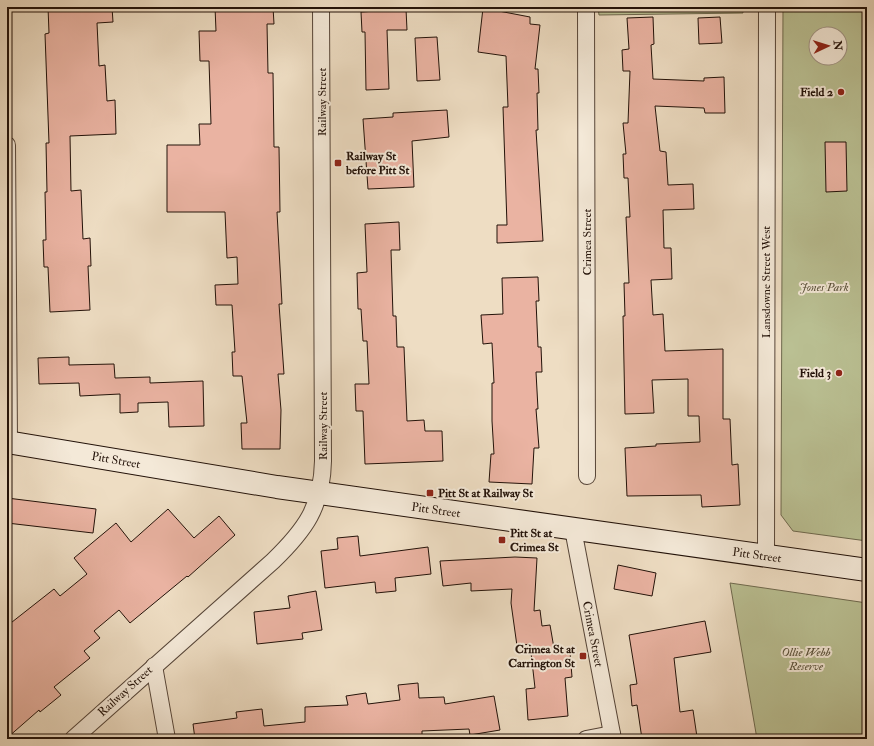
<svg xmlns="http://www.w3.org/2000/svg" width="874" height="746" viewBox="0 0 874 746" font-family="'IM FELL Double Pica',serif">
<rect width="100%" height="100%" fill="#eeddc3"/>
<filter id="stains"><feTurbulence type="fractalNoise" baseFrequency=".005" numOctaves="4"/><feColorMatrix values="0 0 0 0 .2 0 0 0 0 .09 0 0 0 0 .02 0 0 0 .5 -.17"/></filter>
<radialGradient id="worn" r=".72"><stop offset=".6" stop-color="#630" stop-opacity="0"/><stop offset="1" stop-color="#630" stop-opacity=".3"/></radialGradient>
<!-- green -->
<g fill="#bac093" stroke="#6e694e" fill-rule="evenodd">
<polygon points="598,7 742,7 743,13 599,15"/>
<path d="M 783,7 L 867,7 L 867,541 L 793,531 L 781,515 ZM 816,34 L 840,34 L 840,58 L 816,58 Z"/>
<polygon points="730,583 867,603 867,739 757,739"/>
</g>
<!-- building -->
<g fill="#eab3a2" stroke="#231209">
<polygon points="48,7 112,7 113,22 97,23 99,66 105,65 107,101 115,100 116,134 70,136 71,191 81,190 83,239 90,238 91,266 88,266 90,310 50,312 48,267 44,267 43,240 46,240 45,192 47,192 46,143 49,143 45,34 49,33"/>
<polygon points="215,7 273,7 274,24 267,24 268,73 273,73 274,147 279,147 280,212 277,212 282,304 279,304 284,374 278,374 281,410 280,449 242,449 241,423 247,423 242,376 233,376 232,352 235,352 232,305 216,305 215,285 238,284 237,257 227,258 225,212 167,212 167,145 200,145 199,124 211,124 209,61 200,61 199,31 216,31"/>
<polygon points="483,8 530,17 530,24 540,25 535,69 538,69 539,93 537,93 538,130 536,130 543,241 497,243 497,225 507,225 503,107 508,107 506,56 478,52"/>
<polygon points="406,9 407,30 387,30 389,89 366,90 365,32 362,32 361,12"/>
<polygon points="653,17 654,44 651,45 653,79 704,81 704,78 724,77 725,113 705,113 704,108 655,106 660,151 666,152 668,185 693,184 694,209 663,210 664,248 671,248 672,279 651,280 653,315 663,314 665,351 723,349 723,419 730,419 732,465 738,464 740,505 702,507 701,495 627,496 625,448 656,446 656,444 700,442 699,416 688,416 688,379 652,380 654,413 625,414 623,316 625,316 624,283 629,283 626,217 630,217 628,178 624,178 623,154 626,154 623,123 628,123 630,71 623,71 622,50 629,49 627,18"/>
<polygon points="720,17 722,43 699,44 698,18"/>
<polygon points="437,37 440,80 417,81 415,38"/>
<polygon points="447,110 449,137 412,141 414,187 368,189 363,119 393,117 393,113"/>
<polygon points="825,142 846,142 847,191 826,192"/>
<polygon points="399,222 400,250 391,250 393,316 396,316 397,347 404,347 407,421 424,420 425,431 442,431 443,461 365,464 363,411 356,411 355,384 369,384 367,341 363,341 361,309 358,309 357,273 367,272 365,224"/>
<polygon points="538,277 539,301 536,301 538,347 541,347 542,372 536,372 538,409 536,409 539,448 534,448 532,484 489,482 491,454 494,454 492,421 492,383 494,383 492,343 483,344 481,315 503,314 502,278"/>
<polygon points="69,357 69,365 114,364 115,378 150,377 150,383 203,381 204,426 169,427 168,402 138,403 138,412 120,413 120,394 80,396 79,383 39,384 38,358"/>
<polygon points="7,498 96,509 93,533 7,523"/>
<polygon points="168,509 194,538 219,516 235,535 188,577 187,576 130,623 119,610 94,631 100,638 84,651 90,658 54,687 61,695 40,712 39,710 7,738 7,626 54,589 60,596 87,574 74,558 116,523 131,542"/>
<polygon points="358,536 360,556 428,547 431,574 395,578 396,591 376,593 375,582 325,588 321,551 338,549 337,538"/>
<polygon points="515,557 537,558 534,611 540,610 542,626 550,625 555,654 570,652 572,677 565,678 568,716 528,720 526,689 535,688 530,644 517,646 511,603 512,589 471,591 471,583 443,586 440,561"/>
<polygon points="618,565 656,573 652,596 614,589"/>
<polygon points="316,591 322,630 302,633 303,639 257,644 254,612 290,608 288,596"/>
<polygon points="705,621 711,652 674,658 680,712 693,710 697,737 683,739 642,739 637,705 632,706 630,685 637,684 629,635"/>
<polygon points="418,683 419,698 444,697 445,704 494,696 500,730 470,735 469,729 422,731 422,736 398,739 195,739 193,724 237,718 236,712 262,709 264,726 305,722 305,707 348,705 346,696 366,693 368,704 400,700 398,685"/>
</g>
<g fill="none" stroke-linecap="round" stroke-linejoin="round">
<defs>
<g id="street">
<polyline points="586,7 587,476"/>
<polyline points="7,145 9,442"/>
<polyline points="573,529 613,739"/>
<polyline points="766,556 767,7"/>
<polyline points="154,666 167,739"/>
<path d="M 73,739 L 273,561 C 305,530 322,507 323,461 L 321,7"/>
<polyline points="586,739 612,734"/>
</g>
<polyline id="secondary" points="7,442 277,487 867,570"/>
</defs>
<!-- street casing -->
<use href="#street" stroke="#564538" stroke-width="18"/>
<!-- secondary casing -->
<use href="#secondary" stroke="#231209" stroke-width="24"/>
<!-- street -->
<use href="#street" stroke="#f4e9d8" stroke-width="16"/>
<!-- secondary -->
<use href="#secondary" stroke="#f4e9d8" stroke-width="22"/>
</g>
<!-- markers -->
<g fill="#8f2418" stroke="#f4e9d8" stroke-width="1.5">
<circle cx="841" cy="92" r="4"/>
<rect x="334" y="159" width="8" height="8" rx="2"/>
<circle cx="839" cy="373" r="4"/>
<rect x="426" y="489" width="8" height="8" rx="2"/>
<rect x="498" y="536" width="8" height="8" rx="2"/>
<rect x="579" y="652" width="8" height="8" rx="2"/>
</g>
<g text-anchor="middle" stroke-width="4" stroke-linejoin="round" paint-order="stroke">
<!-- poi labels -->
<g font-size="12" font-weight="bold" fill="#231209" stroke="#f4e9d8" text-anchor="end">
<text x="833" y="96">Field 2</text>
<text x="346" y="160" text-anchor="start">Railway St<tspan x="346" dy="14">before Pitt St</tspan></text>
<text x="831" y="377">Field 3</text>
<text x="438" y="497" text-anchor="start">Pitt St at Railway St</text>
<text x="510" y="537" text-anchor="start">Pitt St at<tspan x="510" dy="14">Crimea St</tspan></text>
<text x="575" y="653">Crimea St at<tspan x="575" dy="14">Carrington St</tspan></text>
</g>
<!-- street labels -->
<g font-size="12" fill="#231209" stroke="#f4e9d8">
<text transform="translate(322 102) rotate(-90)" y="4">Railway Street</text>
<text transform="translate(587 242) rotate(-90)" y="4">Crimea Street</text>
<text transform="translate(766 282) rotate(-90)" y="4">Lansdowne Street West</text>
<text transform="translate(323 426) rotate(-90)" y="4">Railway Street</text>
<text transform="translate(116 460) rotate(10)" y="4">Pitt Street</text>
<text transform="translate(436 510) rotate(8)" y="4">Pitt Street</text>
<text transform="translate(757 555) rotate(8)" y="4">Pitt Street</text>
<text transform="translate(593 634) rotate(79)" y="4">Crimea Street</text>
<text transform="translate(125 691) rotate(-42)" y="4">Railway Street</text>
</g>
<!-- park labels -->
<g font-size="12" font-style="italic" fill="#584f39" stroke="#f4e9d8">
<text x="824" y="291">Jones Park</text>
<text x="806" y="656">Ollie Webb<tspan x="806" dy="14">Reserve</tspan></text>
</g>
</g>
<!-- margin -->
<rect width="874" height="746" fill="none" stroke="#eeddc3" stroke-width="24"/>
<rect x="8" y="8" width="858" height="730" fill="none" stroke="#231209" stroke-width="2"/>
<rect x="12" y="12" width="850" height="722" fill="none" stroke="#231209"/>
<!-- north arrow -->
<g transform="translate(828 46) rotate(86)"><circle r="19" fill="#f4e9d8" stroke="#a09385"/>
<path d="M0-3L7 15L0 10L-7 15Z" fill="#8f2418"/>
<text y="-6" font-size="11" font-weight="bold" text-anchor="middle" fill="#231209">N</text>
</g>
<rect width="100%" height="100%" filter="url(#stains)"/>
<rect width="100%" height="100%" fill="url(#worn)"/>
</svg>
